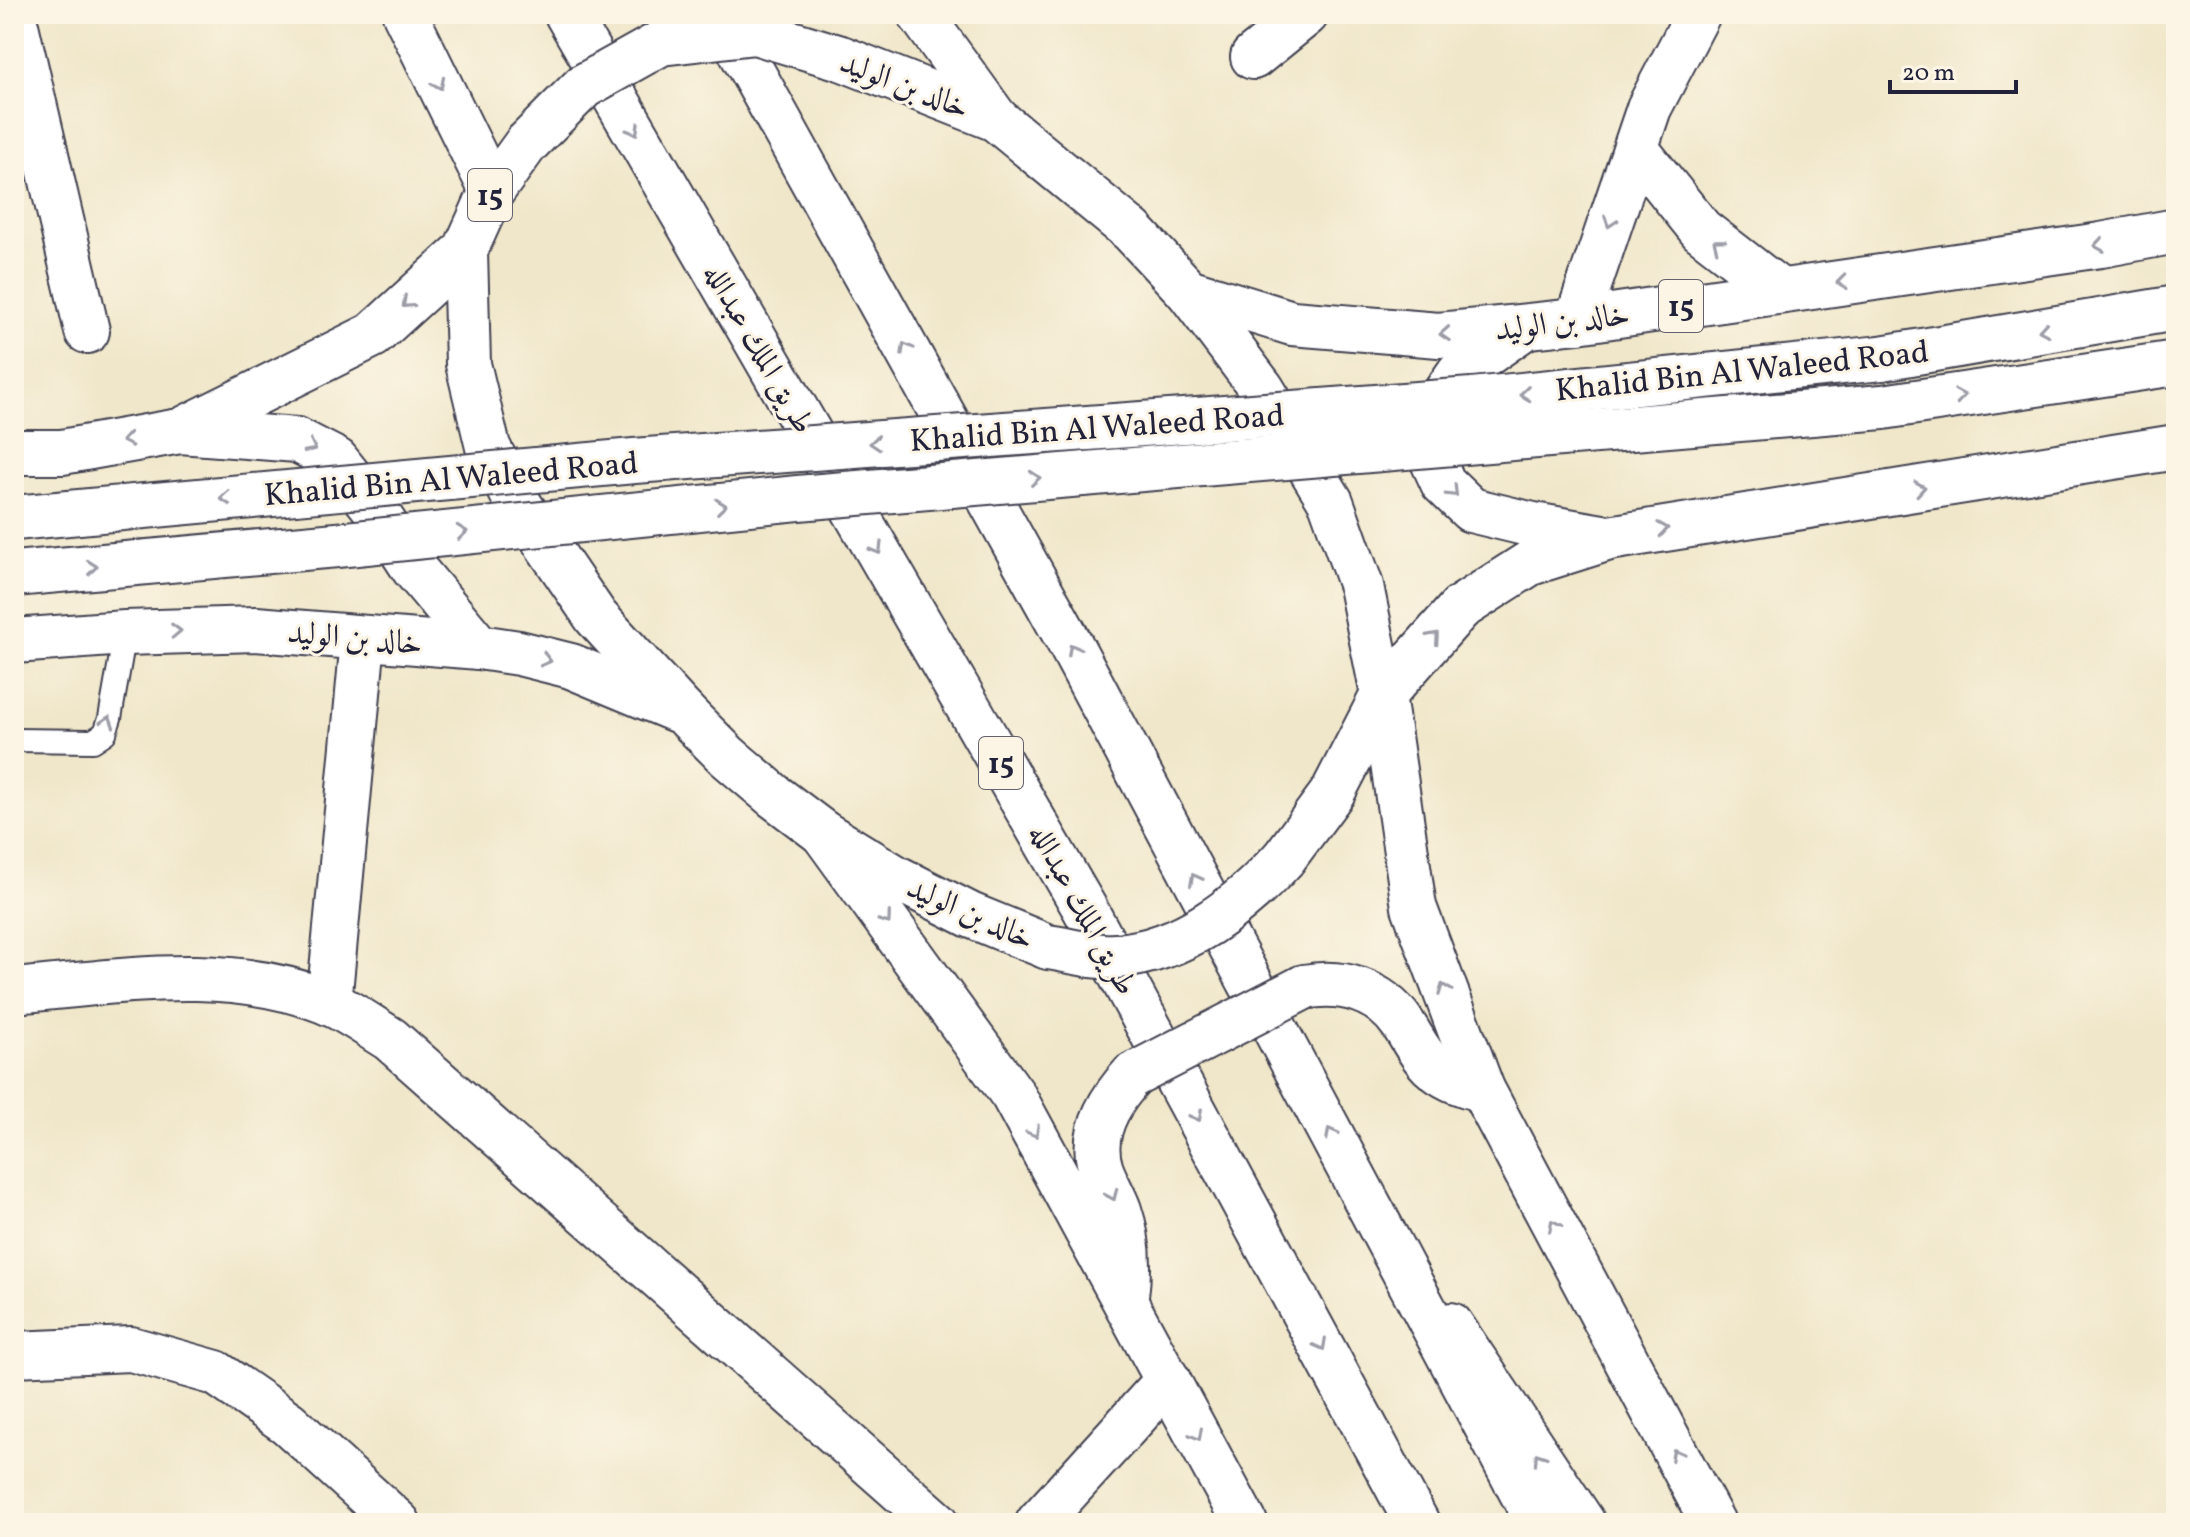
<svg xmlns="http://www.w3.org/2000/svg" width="2190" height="1537" viewBox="0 0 2190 1537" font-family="Vollkorn,Amiri,serif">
<rect width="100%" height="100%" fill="#fcf5e5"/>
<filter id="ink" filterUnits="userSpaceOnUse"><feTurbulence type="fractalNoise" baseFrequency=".0125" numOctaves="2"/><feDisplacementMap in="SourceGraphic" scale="16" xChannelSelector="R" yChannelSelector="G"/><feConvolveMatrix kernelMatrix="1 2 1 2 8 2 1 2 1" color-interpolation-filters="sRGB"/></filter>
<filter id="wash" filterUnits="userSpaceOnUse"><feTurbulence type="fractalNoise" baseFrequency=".006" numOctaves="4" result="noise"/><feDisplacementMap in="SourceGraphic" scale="32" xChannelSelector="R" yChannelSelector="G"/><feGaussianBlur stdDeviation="1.8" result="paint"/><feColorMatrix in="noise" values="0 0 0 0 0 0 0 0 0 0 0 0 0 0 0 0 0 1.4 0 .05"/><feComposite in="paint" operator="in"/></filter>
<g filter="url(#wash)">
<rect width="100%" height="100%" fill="#f0e7ca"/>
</g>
<g filter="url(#ink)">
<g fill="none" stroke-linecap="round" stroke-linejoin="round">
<defs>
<polyline id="service" points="14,740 93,741 105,733 110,718 125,633"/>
<g id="minor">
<polyline points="14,17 87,331"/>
<polyline points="1253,57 1306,14"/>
<polyline points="1636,149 1701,230 1780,291"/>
<polyline points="1577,321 1649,108 1698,14"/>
<path d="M 14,991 C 120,982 225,962 327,1002 C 349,1011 370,1027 390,1039 L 937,1523"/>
<polyline points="329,1003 363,640"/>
<polyline points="14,1354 131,1349 216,1373 288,1423 398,1523"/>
<polyline points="1038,1523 1168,1380"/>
</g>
<g id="secondary">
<polyline points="405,14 492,191"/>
<polyline points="920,14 996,119"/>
<polyline points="1383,695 1414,907 1482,1089 1713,1523"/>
<polyline points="823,833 1013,1095 1245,1523"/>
<path d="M 1304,987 C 1342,980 1380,990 1403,1024 C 1413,1039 1419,1053 1431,1065 C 1446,1079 1463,1085 1482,1089"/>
<path d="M 1126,1296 C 1130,1266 1129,1239 1119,1210 C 1114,1196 1106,1184 1101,1170 C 1089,1134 1109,1101 1133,1075"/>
<polyline points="1451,1325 1583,1523"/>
</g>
<g id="primary">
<polyline points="180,431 297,440 336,460 372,505 414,569 479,647"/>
<polyline points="14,452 62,452 180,431 373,335 465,251"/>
<polyline points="14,641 125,633 256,629 479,647 519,653 571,666 684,713"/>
</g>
<g id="trunk">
<polyline points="841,58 996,119 1132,231 1188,291 1262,389 1331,502 1361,586 1383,695"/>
<polyline points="526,144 492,191 465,251 468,364 488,447 513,495 596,617 684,713 727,756 774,796 823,833 895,877 970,915 1048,947"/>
<polyline points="1188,291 1292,323 1439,335 1577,321 2101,245 2176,231"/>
<polyline points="1522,329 1459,373 1430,415 1431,457 1443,483 1471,510 1533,525 1602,537"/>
<polyline points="1881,358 2176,308"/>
<polyline points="1883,407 2176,363"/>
<polyline points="1284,858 1333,792 1383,695 1460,608 1530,563 1609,538 2176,447"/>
</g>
<g id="motorway">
<polyline points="567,14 1085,909 1417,1523"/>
<polyline points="720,14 1068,640 1538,1523"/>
</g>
</defs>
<!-- service casing -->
<use href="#service" stroke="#414050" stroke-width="26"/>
<!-- minor casing -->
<use href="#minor" stroke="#414050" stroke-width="48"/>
<!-- secondary casing -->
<use href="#secondary" stroke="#414050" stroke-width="48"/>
<!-- primary casing -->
<use href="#primary" stroke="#414050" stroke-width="48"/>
<!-- trunk casing -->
<use href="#trunk" stroke="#414050" stroke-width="48"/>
<!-- motorway casing -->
<use href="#motorway" stroke="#414050" stroke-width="48"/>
<!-- service -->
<use href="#service" stroke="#fff" stroke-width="22"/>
<!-- minor -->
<use href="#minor" stroke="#fff" stroke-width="44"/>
<!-- secondary -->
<use href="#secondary" stroke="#fff" stroke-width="44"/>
<!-- primary -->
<use href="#primary" stroke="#fff" stroke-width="44"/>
<!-- trunk -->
<use href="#trunk" stroke="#fff" stroke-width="44"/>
<!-- motorway -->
<use href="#motorway" stroke="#fff" stroke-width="44"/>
<defs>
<polyline id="secondary-bridge" points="1133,1075 1304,987"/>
<g id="trunk-bridge">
<polyline points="526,144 584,86 661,43 755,32 841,58"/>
<polyline points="14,518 634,461 1472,400 1881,358"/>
<polyline points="14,574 337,545 798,498 1883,407"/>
<path d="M 1048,947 C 1069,950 1095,958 1116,956 C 1182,952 1242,905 1284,858"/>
</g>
</defs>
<!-- secondary-bridge casing -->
<use href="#secondary-bridge" stroke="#414050" stroke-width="48" stroke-linecap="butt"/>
<!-- trunk-bridge casing -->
<use href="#trunk-bridge" stroke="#414050" stroke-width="48" stroke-linecap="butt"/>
<!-- secondary-bridge -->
<use href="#secondary-bridge" stroke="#fff" stroke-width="44"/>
<!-- trunk-bridge -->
<use href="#trunk-bridge" stroke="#fff" stroke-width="44"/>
</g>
<!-- one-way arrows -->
<defs><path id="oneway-chevron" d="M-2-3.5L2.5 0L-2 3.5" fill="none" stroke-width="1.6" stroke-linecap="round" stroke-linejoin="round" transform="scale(2)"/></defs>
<g stroke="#9c9ca7">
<use href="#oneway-chevron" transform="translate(439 84) rotate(64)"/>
<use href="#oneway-chevron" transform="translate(634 130) rotate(60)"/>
<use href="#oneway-chevron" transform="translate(1610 222) rotate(109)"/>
<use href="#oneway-chevron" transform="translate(1718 244) rotate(-142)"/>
<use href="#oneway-chevron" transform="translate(2099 245) rotate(171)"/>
<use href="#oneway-chevron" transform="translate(1842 282) rotate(172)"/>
<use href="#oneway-chevron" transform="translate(407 303) rotate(138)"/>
<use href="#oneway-chevron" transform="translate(2044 330) rotate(170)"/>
<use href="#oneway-chevron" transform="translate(1445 334) rotate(176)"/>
<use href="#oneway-chevron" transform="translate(906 348) rotate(-119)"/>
<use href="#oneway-chevron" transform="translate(1525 394) rotate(174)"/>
<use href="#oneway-chevron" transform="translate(1960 396) rotate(-9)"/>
<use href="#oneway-chevron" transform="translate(127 440) rotate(170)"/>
<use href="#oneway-chevron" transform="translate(875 443) rotate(176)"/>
<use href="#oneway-chevron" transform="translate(311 447) rotate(27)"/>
<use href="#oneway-chevron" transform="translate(1035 478) rotate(-5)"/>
<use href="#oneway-chevron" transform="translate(1920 488) rotate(-9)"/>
<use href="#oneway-chevron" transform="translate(1453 492) rotate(45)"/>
<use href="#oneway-chevron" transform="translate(225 498) rotate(175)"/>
<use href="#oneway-chevron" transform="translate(721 506) rotate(-6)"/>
<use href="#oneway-chevron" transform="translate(1663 529) rotate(-9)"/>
<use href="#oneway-chevron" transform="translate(462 532) rotate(-6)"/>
<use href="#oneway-chevron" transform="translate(877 549) rotate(60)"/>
<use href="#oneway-chevron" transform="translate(92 567) rotate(-5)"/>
<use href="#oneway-chevron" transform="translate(176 631) rotate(-2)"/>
<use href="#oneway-chevron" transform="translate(1434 637) rotate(-49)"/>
<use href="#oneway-chevron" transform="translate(1073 649) rotate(-118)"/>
<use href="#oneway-chevron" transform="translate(546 660) rotate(14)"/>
<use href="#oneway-chevron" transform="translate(108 721) rotate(-72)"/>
<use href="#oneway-chevron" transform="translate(1195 879) rotate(-118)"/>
<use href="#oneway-chevron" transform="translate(886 919) rotate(54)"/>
<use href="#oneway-chevron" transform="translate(1444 989) rotate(-111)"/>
<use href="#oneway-chevron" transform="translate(1197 1116) rotate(62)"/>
<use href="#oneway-chevron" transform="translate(1034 1132) rotate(61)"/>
<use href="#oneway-chevron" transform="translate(1331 1133) rotate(-118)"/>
<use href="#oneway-chevron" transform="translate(1112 1195) rotate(66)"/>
<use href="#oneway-chevron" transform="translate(1554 1225) rotate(-118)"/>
<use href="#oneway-chevron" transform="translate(1321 1345) rotate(62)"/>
<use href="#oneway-chevron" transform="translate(1197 1435) rotate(62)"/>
<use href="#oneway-chevron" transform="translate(1676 1454) rotate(-118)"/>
<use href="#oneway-chevron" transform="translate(1539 1458) rotate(-124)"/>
</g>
</g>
<g text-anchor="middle" stroke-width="6" stroke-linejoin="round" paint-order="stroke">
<!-- shield labels -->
<g fill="#fcf5e5" stroke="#63616e" stroke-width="2">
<rect x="468" y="169" width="44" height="52" rx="6"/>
<rect x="1659" y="280" width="44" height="52" rx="6"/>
<rect x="979" y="737" width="44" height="52" rx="6"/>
</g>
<g font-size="30" font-weight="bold" fill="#22223b">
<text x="490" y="205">15</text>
<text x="1681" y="316">15</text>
<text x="1001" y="773">15</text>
</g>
<!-- street labels -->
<g font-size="32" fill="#22223b" stroke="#fcf5e5">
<text transform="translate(905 84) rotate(21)" y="11">خالد بن الوليد</text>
<text transform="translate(1562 321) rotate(-7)" y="11">خالد بن الوليد</text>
<text transform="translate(760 348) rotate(60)" y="11">طريق الملك عبدالله</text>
<text transform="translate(1742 370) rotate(-6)" y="11">Khalid Bin Al Waleed Road</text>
<text transform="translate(1097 427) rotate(-4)" y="11">Khalid Bin Al Waleed Road</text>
<text transform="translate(451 478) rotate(-5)" y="11">Khalid Bin Al Waleed Road</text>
<text transform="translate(355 637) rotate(5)" y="11">خالد بن الوليد</text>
<text transform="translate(1084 909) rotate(61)" y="11">طريق الملك عبدالله</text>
<text transform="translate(971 912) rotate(24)" y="11">خالد بن الوليد</text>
</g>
</g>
<!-- margin -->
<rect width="2190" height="1537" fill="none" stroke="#fcf5e5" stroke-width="48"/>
<!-- scale -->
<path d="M1890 80v12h126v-12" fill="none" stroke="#22223b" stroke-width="4"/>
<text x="1902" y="80" font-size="24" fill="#22223b" stroke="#fcf5e5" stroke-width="6" paint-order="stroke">20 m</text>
</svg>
